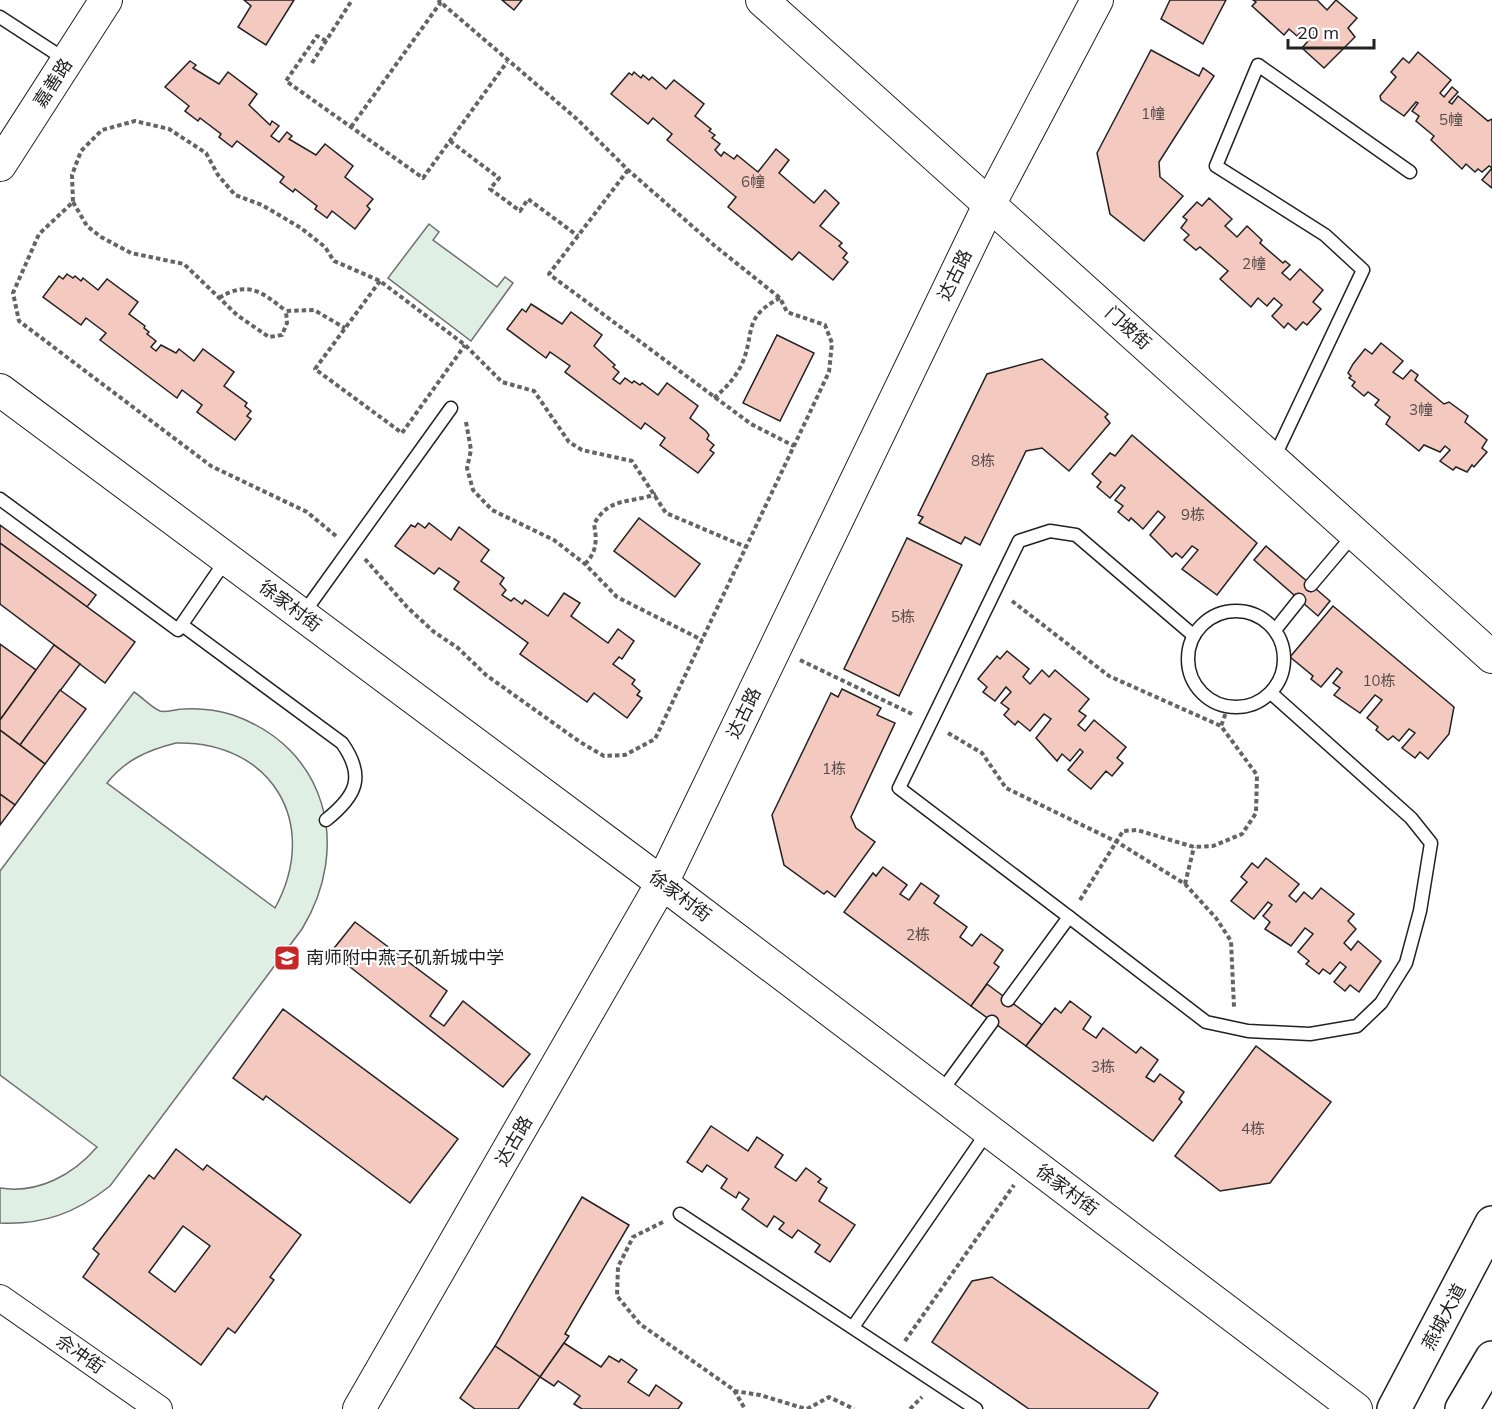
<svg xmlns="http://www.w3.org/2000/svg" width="1492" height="1409" viewBox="0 0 1492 1409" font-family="Mulish,'Noto Sans SC',sans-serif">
<rect width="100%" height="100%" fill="#fff"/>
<!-- green -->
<g fill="#e0efe3" stroke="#6f6f6f" stroke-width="1.5" fill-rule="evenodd">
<polygon points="429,224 439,232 433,240 497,287 505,277 513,283 471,341 388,278"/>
<path d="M 134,692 C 142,697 152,708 160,711 C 166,713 176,709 183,709 C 199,708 217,710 233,715 C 327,748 352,847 302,929 L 110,1186 C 76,1213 43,1225 0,1223 L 0,1188 C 38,1194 73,1175 97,1147 L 0,1075 L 0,871 ZM 176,743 C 272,741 321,824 275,908 L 107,783 C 125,760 148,750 176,743 Z"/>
</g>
<!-- building -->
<g fill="#f3c9c0" stroke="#222" stroke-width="1.5" fill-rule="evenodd">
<polygon points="294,0 266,45 238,27 251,6 244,0"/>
<polygon points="502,0 522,0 514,10"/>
<polygon points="1170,0 1226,0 1203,44 1161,19"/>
<polygon points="1253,0 1317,0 1327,10 1336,0 1357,18 1348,28 1355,37 1324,68 1302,48 1315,33 1312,29 1305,37 1300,33 1297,36 1289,29 1284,35 1252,6 1256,2"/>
<polygon points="1151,50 1199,76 1203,68 1214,76 1159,162 1160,177 1183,196 1144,241 1110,214 1097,153"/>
<polygon points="1418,52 1451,80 1440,93 1444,97 1452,87 1458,92 1449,102 1452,104 1458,96 1488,121 1492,119 1492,188 1482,180 1492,168 1489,166 1482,172 1478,169 1475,172 1466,164 1462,169 1431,140 1434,136 1416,121 1419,116 1412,111 1418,103 1416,102 1404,116 1381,100 1380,96 1396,77 1391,72 1403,58 1409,63"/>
<polygon points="190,61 196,65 193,68 219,84 228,72 257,94 249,105 270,125 272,121 279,126 271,136 279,142 287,132 292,136 289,139 316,155 325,144 353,166 345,177 373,199 367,206 370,209 355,229 332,211 327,218 315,209 317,206 295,189 293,192 280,182 284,177 237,141 232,147 219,137 221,134 200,118 198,121 185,111 189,106 165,87"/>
<polygon points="634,72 641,78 643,75 649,80 652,77 666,89 674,80 704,104 695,116 711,129 709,131 715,135 712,138 720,144 715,150 721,156 724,152 734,159 737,155 758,172 776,149 789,160 779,173 814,203 825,190 839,203 820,226 842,243 839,246 847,253 843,258 848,262 833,280 799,252 792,260 728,207 736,197 667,140 672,134 653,118 648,124 611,94 629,73 632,75"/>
<polygon points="1209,198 1232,219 1225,226 1237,237 1247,226 1262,240 1260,243 1283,263 1285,261 1290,265 1282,273 1290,280 1300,269 1323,290 1313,302 1321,309 1307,325 1303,322 1296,330 1288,323 1284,328 1272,316 1282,305 1274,298 1267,306 1258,298 1251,307 1220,279 1228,271 1200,247 1196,250 1184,240 1189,235 1181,228 1187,220 1183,217 1197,202 1202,206"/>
<polygon points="67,274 73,278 75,276 81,281 83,278 98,290 107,279 138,302 129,314 145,326 144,328 149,332 147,334 156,341 151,347 156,351 161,345 176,353 179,349 194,361 203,349 234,372 224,386 247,403 245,406 251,411 247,416 251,419 235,440 197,412 202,405 182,390 177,398 100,340 106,333 86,318 81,325 43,297 59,276 63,279"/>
<polygon points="531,304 562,324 571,312 602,335 594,346 615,365 613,367 619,372 613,379 620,384 625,378 632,383 634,381 640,385 642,383 658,395 667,383 698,406 690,418 706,431 709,435 707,439 714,445 710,450 714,453 698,473 660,445 665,438 645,423 641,429 565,372 570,366 550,352 546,358 507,329 522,309 526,312"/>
<polygon points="777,335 814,353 780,421 743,403"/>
<polygon points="1381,343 1403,361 1393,372 1403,379 1411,370 1418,375 1415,380 1444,404 1449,402 1468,416 1465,422 1487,440 1482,448 1487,452 1474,467 1472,465 1467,472 1456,467 1453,470 1440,461 1450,450 1445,446 1440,452 1424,445 1419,451 1386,424 1390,417 1375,405 1379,400 1368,392 1364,396 1352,386 1355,382 1349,378 1351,376 1348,373 1353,364 1365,349 1372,354"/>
<polygon points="1042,359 1108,414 1105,417 1110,423 1069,471 1042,448 1026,451 980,545 965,537 961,544 919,523 923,517 918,515 987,374"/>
<polygon points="1132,435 1257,543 1217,595 1182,569 1198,550 1192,546 1182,558 1176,553 1172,557 1150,535 1165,517 1158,511 1143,529 1131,518 1129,521 1118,512 1123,506 1115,500 1125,488 1121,485 1110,498 1097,487 1101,482 1092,474 1110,453 1115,456"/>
<polygon points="639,518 700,564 675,597 614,551"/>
<polygon points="418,523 425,528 429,523 451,540 459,527 489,550 481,561 504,578 500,584 506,590 502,595 511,601 514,598 522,604 525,600 548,616 564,593 580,603 571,616 608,643 618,629 634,641 622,659 619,657 613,664 635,680 632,684 640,691 637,695 642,698 627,718 594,693 587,702 520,654 528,643 454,589 459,582 439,568 434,574 395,546 411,525 415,527"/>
<polygon points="0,525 96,595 87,607 0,543"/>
<polygon points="907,538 962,565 899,696 844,669"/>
<polygon points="0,543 135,642 105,683 0,604"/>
<polygon points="1266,546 1330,601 1318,616 1254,560"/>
<polygon points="1333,606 1454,707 1449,734 1428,759 1420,752 1415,758 1402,748 1415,733 1409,729 1399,741 1393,736 1388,740 1376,730 1378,727 1367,718 1382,700 1375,695 1360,713 1334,695 1340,688 1333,683 1342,672 1337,668 1321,687 1311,679 1313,676 1290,657"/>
<polygon points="0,644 36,670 0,720"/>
<polygon points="54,645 80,664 20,745 0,730 0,720"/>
<polygon points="1007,651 1029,669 1023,677 1030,684 1042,670 1049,677 1055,670 1089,699 1079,711 1086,716 1078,725 1085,731 1094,720 1126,747 1117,758 1123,763 1112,776 1106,771 1091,789 1068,770 1083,752 1080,749 1070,761 1062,754 1057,761 1036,738 1051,719 1044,714 1030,731 1018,721 1015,725 1004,715 1009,709 1001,703 1011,692 1006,687 995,701 983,692 987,687 978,679 997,656 1000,659"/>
<polygon points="842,689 881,708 877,715 895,723 851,817 856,828 875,842 835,897 827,891 824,894 784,865 772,815 831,693 838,697"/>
<polygon points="60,690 86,709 45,764 20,745"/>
<polygon points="0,730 45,764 15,805 0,794"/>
<polygon points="0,794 15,805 0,825"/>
<polygon points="1266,858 1299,884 1289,896 1296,902 1304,892 1312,899 1321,888 1354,914 1348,921 1356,929 1344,943 1351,950 1358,941 1381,961 1359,992 1350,985 1345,991 1334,982 1346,967 1340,962 1330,974 1323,969 1319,974 1306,964 1309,961 1298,952 1313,934 1305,928 1291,946 1265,929 1270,922 1263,916 1272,905 1268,902 1254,919 1231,901 1247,882 1241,877 1252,863 1258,868"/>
<polygon points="883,867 907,885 900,894 909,900 921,883 939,896 934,903 967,927 960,937 972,946 981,934 1003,950 994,963 999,967 971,1006 844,912 873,873 876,876"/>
<polygon points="355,922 447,991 430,1016 444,1026 463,1001 530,1054 503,1087 331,952"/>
<polygon points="987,984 1042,1025 1026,1046 971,1006"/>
<polygon points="1070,1001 1091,1017 1083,1029 1096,1038 1103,1028 1136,1053 1141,1047 1158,1060 1146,1077 1154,1082 1160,1074 1184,1092 1179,1099 1182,1102 1153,1141 1026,1046 1055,1008 1061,1013"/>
<polygon points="283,1009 458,1139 410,1203 266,1096 263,1100 233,1078"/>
<polygon points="1256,1046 1331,1102 1270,1183 1220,1191 1175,1156"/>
<polygon points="711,1126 748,1151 757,1137 783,1155 775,1167 796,1181 806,1168 821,1179 818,1182 827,1188 819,1201 855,1225 830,1262 815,1252 820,1245 798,1230 792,1238 779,1229 784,1223 774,1216 767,1227 742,1209 749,1199 739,1192 736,1198 721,1188 727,1179 707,1165 702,1172 687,1162"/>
<path d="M 176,1149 L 203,1170 L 207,1165 L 301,1235 L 270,1277 L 274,1280 L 235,1333 L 228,1328 L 201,1365 L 83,1277 L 99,1254 L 93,1249 L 149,1175 L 154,1179 ZM 183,1226 L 210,1246 L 175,1292 L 149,1272 Z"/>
<polygon points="582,1197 629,1225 565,1334 569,1336 540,1377 495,1346"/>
<polygon points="992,1277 1158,1393 1148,1409 1029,1409 932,1342 972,1281"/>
<polygon points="564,1343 601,1367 609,1356 619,1362 621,1359 637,1370 628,1382 649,1396 656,1385 682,1403 678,1409 582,1409 574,1404 580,1396 558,1381 554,1386 540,1377"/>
<polygon points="495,1346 540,1377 518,1409 475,1409 460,1398"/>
</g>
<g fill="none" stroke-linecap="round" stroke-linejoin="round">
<defs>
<g id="service">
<polyline points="0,17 66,60"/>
<polyline points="1274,458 1363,270 1325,235 1216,166 1258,65 1410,172"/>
<polyline points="0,499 178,630 226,560"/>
<polyline points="1311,585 1355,533"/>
<circle cx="1236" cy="659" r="48"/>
<polyline points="303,614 451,408"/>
<path d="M 182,625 L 342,743 C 366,777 356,796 326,820"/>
<polyline points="1275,630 1299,600"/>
<polyline points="1069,917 1206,1022 1248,1031 1310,1034 1357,1026 1381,1003 1406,963 1420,911 1431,843 1411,818 1271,693"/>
<polyline points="1008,1000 1069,917 899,788 1019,541 1050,531 1076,535 1193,635"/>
<polyline points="941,1092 992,1022"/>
<polyline points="680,1214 976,1409"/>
<polyline points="853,1327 988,1131"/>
</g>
<polyline id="minor" points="0,1298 159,1409"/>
<g id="tertiary">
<polyline points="762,0 1492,657"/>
<polyline points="0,165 106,0"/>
<polyline points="0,390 662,883 1356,1409"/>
<polyline points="359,1409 662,883 990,203 1097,0"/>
</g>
<g id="primary">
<polyline points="1394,1409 1492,1223"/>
<polyline points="1462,1409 1492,1358"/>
</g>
</defs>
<!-- service casing -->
<use href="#service" stroke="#222" stroke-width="15"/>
<!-- minor casing -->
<use href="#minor" stroke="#222" stroke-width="28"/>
<!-- tertiary casing -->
<use href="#tertiary" stroke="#222" stroke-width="34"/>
<!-- primary casing -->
<use href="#primary" stroke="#222" stroke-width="36"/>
<!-- path -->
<g stroke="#646464" stroke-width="4" stroke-dasharray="4.5 3" stroke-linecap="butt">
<polyline points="326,41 317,36 286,81 423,178 507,62"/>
<polyline points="312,63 352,0"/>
<polyline points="351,127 441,2"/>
<polyline points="450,141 499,178 490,189 520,211 528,199 578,236"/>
<polyline points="628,170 549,274 751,424 794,446"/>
<polyline points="73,202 87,226 101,237 131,253 184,264 237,315 269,337 282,335 287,323 286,311 314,310 345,328"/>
<polyline points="380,281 315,369 402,433 465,345"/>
<path d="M 219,298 C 248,280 262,292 286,311"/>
<path d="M 714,398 C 725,389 734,379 741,366 C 756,334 741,318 780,298"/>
<polyline points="466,422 471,450 467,468 473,490 492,510 554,540 585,564 617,597 702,640"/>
<polyline points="336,536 307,512 211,466 19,321 13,293 39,234 73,202 72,175 81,151 102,130 135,121 169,129 206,153 218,175 235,195 262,205 301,228 325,247 334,261 380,281 465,345 502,382 534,391 569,442 582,450 632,461 666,513 746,547"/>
<polyline points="365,559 407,607 434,632 458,648 486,675 580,742 604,756 625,755 655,739 829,372 832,343 825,325 787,312 780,298 715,246 628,170 578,120 438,0"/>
<path d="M 585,564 C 597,552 597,540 594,524 C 610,496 629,504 656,494"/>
<polyline points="1012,601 1109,676 1221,726"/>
<polyline points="800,660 912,714"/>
<polyline points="948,733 982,753 1006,788 1117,842 1185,884 1216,918 1231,941 1234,1007"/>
<polyline points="1185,884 1194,847"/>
<polyline points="1080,900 1123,831 1137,830 1194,847 1213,846 1242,834 1256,813 1257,775 1221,726 1228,707"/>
<polyline points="663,1222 633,1237 618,1267 617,1296 640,1324 734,1390 745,1409"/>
<polyline points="905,1341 1014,1185"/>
<polyline points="734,1391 760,1395 806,1409"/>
<polyline points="807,1409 829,1397 854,1409"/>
<polyline points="910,1409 922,1397"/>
</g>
<!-- service -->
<use href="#service" stroke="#fff" stroke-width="12"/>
<!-- minor -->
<use href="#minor" stroke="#fff" stroke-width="26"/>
<!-- tertiary -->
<use href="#tertiary" stroke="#fff" stroke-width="32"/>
<!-- primary -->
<use href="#primary" stroke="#fff" stroke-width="33"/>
</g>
<!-- icons -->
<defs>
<symbol id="school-square" viewBox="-11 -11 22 22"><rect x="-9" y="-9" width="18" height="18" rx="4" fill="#c62828" stroke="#fff"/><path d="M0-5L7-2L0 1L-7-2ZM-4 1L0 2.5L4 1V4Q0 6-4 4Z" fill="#fff"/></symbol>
</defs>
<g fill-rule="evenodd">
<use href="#school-square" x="272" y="943" width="30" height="30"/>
</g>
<g text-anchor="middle" stroke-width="4.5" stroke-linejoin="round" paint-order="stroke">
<!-- number labels -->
<g font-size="15" fill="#564c4a">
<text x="1153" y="119">1幢</text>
<text x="1451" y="125">5幢</text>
<text x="753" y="187">6幢</text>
<text x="1254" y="269">2幢</text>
<text x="1421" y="415">3幢</text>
<text x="983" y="466">8栋</text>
<text x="1193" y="520">9栋</text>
<text x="903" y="622">5栋</text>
<text x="1379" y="686">10栋</text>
<text x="834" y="774">1栋</text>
<text x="918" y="940">2栋</text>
<text x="1103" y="1072">3栋</text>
<text x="1253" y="1134">4栋</text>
</g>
<!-- street labels -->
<g font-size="18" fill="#222" stroke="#fff">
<text transform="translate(53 83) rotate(-57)" y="6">嘉善路</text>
<text transform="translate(955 275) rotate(-64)" y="6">达古路</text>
<text transform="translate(1128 328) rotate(42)" y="6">门坡街</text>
<text transform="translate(290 606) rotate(37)" y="6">徐家村街</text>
<text transform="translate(744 713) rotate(-64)" y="6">达古路</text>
<text transform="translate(680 896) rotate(37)" y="6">徐家村街</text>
<text transform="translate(514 1141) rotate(-60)" y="6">达古路</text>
<text transform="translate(1067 1190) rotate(37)" y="6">徐家村街</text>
<text transform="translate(1444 1317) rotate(-62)" y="6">燕城大道</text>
<text transform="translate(80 1354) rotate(35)" y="6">佘冲街</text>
</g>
<!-- poi labels -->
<g font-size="18" fill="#222" stroke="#fff" text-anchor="start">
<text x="306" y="964">南师附中燕子矶新城中学</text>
</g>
</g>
<!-- scale -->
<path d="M1288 39v9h86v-9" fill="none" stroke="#222222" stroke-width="3"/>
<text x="1297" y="39" font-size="18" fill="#222222" stroke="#ffffff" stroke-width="4.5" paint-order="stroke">20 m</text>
</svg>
